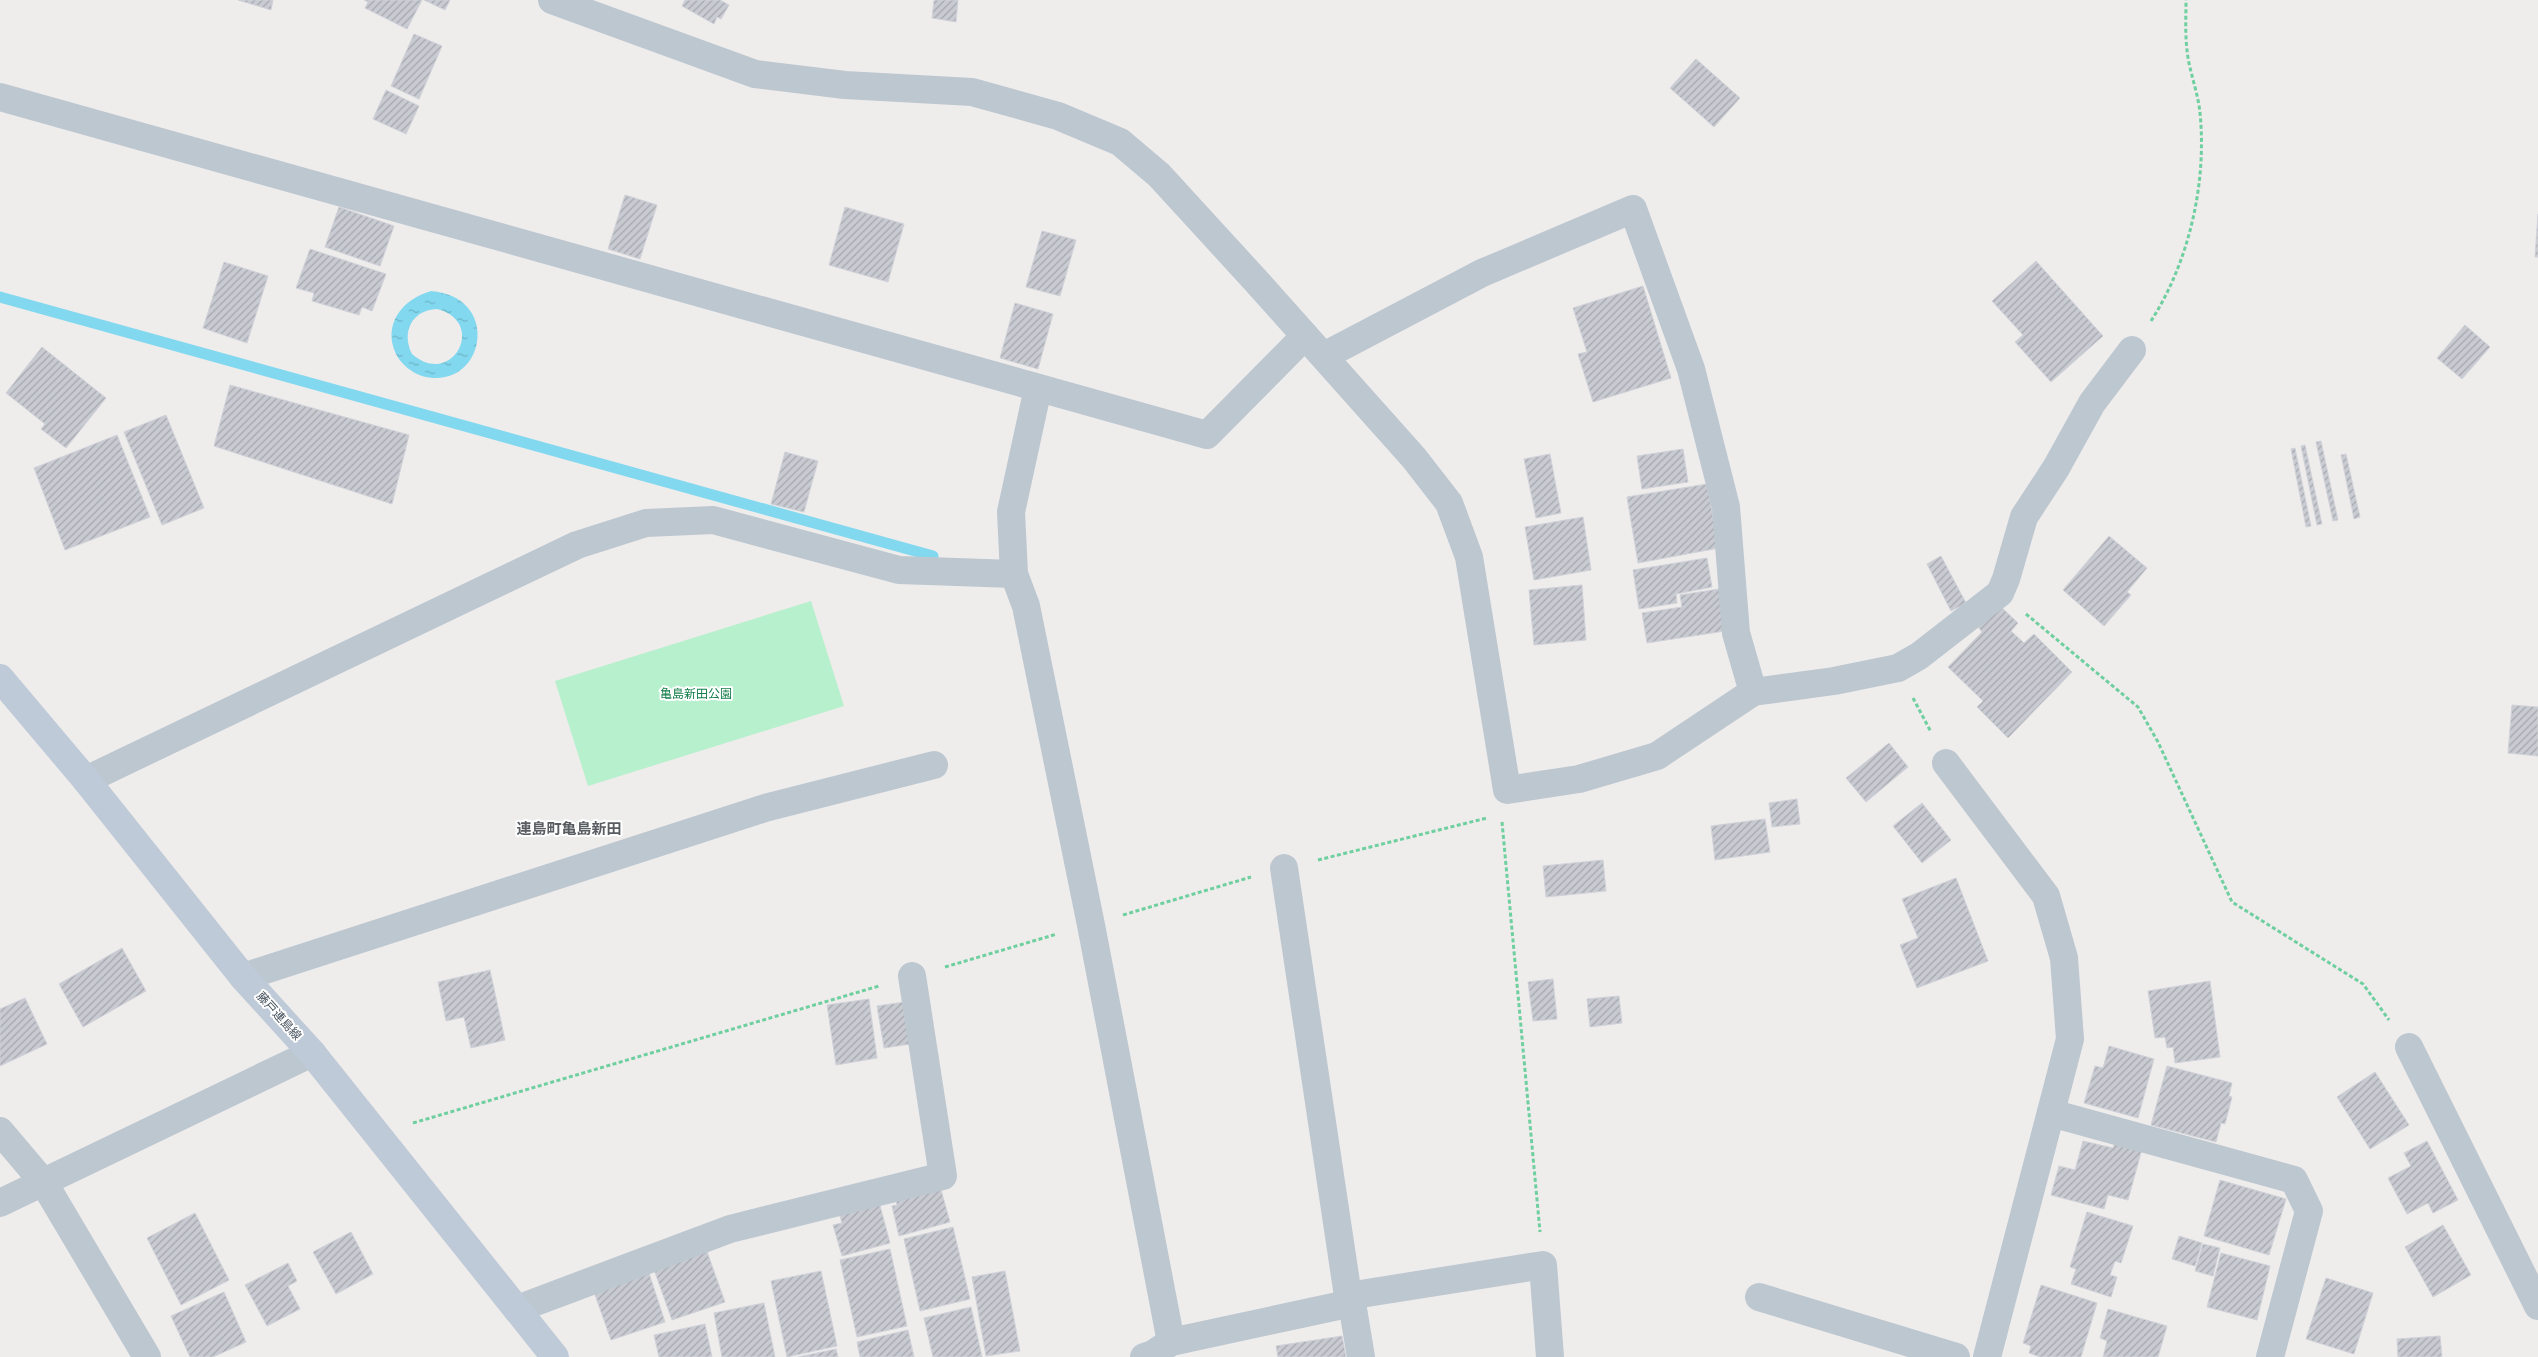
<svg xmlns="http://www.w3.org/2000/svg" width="2538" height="1357" viewBox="0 0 2538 1357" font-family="Poppins,'Noto Sans JP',sans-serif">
<defs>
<pattern id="water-ripples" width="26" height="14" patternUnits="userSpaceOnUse" patternTransform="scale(1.25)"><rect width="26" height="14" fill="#82d9ef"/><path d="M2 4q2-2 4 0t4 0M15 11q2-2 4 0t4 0" fill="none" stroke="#6cb2c5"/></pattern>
<pattern id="building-hatch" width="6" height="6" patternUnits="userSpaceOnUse" patternTransform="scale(1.25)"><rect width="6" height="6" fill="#c9cbd2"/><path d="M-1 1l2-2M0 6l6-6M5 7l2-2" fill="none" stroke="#a5a7ad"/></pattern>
</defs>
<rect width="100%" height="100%" fill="#efecec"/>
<!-- park -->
<polygon fill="#b7f0cd" points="811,601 844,706 588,786 555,681"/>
<!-- water -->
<path fill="url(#water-ripples)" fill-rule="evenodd" d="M 431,291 C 504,297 484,393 422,376 C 412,373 401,364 396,354 C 382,324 403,299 431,291 ZM 437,309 C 488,322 452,389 412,354 C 401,332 412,310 437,309 Z"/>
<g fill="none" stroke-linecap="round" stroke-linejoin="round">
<!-- stream -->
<polyline stroke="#82d9ef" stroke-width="11" points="0,297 933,556"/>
</g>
<!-- building -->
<g fill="url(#building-hatch)" stroke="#d0d2d9">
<polygon points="238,0 273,0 271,10"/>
<polygon points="364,0 422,0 407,29 365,8 368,2"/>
<polygon points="424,0 450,0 445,10"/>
<polygon points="685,0 720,0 729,5 721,19 717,17 714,24 682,6"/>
<polygon points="934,0 958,0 956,22 932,18"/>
<polygon points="414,34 442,46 419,99 391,86"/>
<polygon points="1696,59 1740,98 1714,127 1670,88"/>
<polygon points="386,90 419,106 406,134 373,119"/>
<polygon points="625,195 657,205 640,259 608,249"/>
<polygon points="339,207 394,226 380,266 325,247"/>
<polygon points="845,207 904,224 888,282 829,265"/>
<polygon points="2538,214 2538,257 2535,257"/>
<polygon points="1042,231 1076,240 1060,296 1026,287"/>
<polygon points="310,249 386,274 372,311 362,307 359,315 312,301 314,293 296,288"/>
<polygon points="2036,261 2103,336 2051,382 2015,342 2023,335 1992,301"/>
<polygon points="224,262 268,276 247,343 203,328"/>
<polygon points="1643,286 1671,378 1593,402 1578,354 1587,352 1573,308"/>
<polygon points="1015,303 1053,314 1038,369 1000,358"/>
<polygon points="2465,325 2490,347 2462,379 2437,358"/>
<polygon points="42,347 106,398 66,448 41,429 45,424 6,393"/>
<polygon points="230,385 409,435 392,504 214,446"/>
<polygon points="166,415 204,508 162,525 124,432"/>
<polygon points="117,435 150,517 65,550 34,468"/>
<polygon points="2321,441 2338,520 2333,521 2316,442"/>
<polygon points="2305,445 2322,524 2317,525 2301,446"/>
<polygon points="2295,448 2311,526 2306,527 2291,449"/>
<polygon points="1683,449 1688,482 1642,489 1637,456"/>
<polygon points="785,452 818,461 804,512 771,504"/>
<polygon points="1550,454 1561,513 1536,518 1524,459"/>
<polygon points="2346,454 2360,517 2354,519 2341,455"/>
<polygon points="1707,484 1719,548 1638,563 1627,497"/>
<polygon points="1583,517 1591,570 1534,580 1525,527"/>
<polygon points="2109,536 2147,568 2127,592 2131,595 2104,626 2063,590"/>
<polygon points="1941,556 1966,603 1951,611 1927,564"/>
<polygon points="1707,558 1712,587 1676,594 1677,603 1639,609 1633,570"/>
<polygon points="1582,585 1586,640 1534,645 1529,590"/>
<polygon points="1719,589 1725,631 1647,643 1642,613 1682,607 1680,595"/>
<polygon points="1997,603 2018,623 2011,631 2024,643 2034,634 2072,672 2008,738 1977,707 1983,701 1948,667 1982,632 1976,624"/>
<polygon points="2512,705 2538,707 2538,756 2508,753"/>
<polygon points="1889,743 1908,767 1866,802 1846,778"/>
<polygon points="1797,799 1800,824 1772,827 1769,803"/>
<polygon points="1922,803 1951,840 1922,863 1893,826"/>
<polygon points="1765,819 1770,852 1715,860 1711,826"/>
<polygon points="1603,860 1606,891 1546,897 1543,866"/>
<polygon points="1956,878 1988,961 1917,988 1900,945 1918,938 1902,899"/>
<polygon points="122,948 146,991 83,1027 59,984"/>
<polygon points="490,970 505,1040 471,1048 464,1017 446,1021 438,982"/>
<polygon points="1553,979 1557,1019 1533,1021 1528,982"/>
<polygon points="2210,981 2220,1057 2175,1063 2173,1047 2167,1048 2165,1037 2155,1038 2148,991"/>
<polygon points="1619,996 1622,1023 1590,1027 1587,999"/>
<polygon points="25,998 47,1044 0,1066 0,1009"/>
<polygon points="869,999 877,1058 836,1065 827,1005"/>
<polygon points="911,1001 917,1043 884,1048 877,1006"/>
<polygon points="2109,1046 2154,1059 2138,1118 2084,1103 2095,1066 2103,1068"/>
<polygon points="2167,1066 2232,1083 2229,1096 2232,1097 2225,1124 2221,1123 2216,1142 2151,1125"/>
<polygon points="2375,1072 2409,1125 2370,1149 2337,1097"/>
<polygon points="2083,1141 2113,1148 2115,1142 2142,1149 2128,1200 2108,1195 2104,1209 2051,1195 2059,1166 2075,1170"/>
<polygon points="2427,1141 2458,1200 2433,1213 2428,1203 2407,1214 2388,1178 2411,1166 2404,1153"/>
<polygon points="938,1179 950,1222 899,1236 892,1206 897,1205 894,1191"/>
<polygon points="2220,1180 2286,1199 2269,1255 2204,1236"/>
<polygon points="878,1198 890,1243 842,1256 833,1225 842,1223 838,1209"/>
<polygon points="2087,1212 2133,1226 2121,1263 2115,1261 2110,1275 2117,1277 2111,1297 2071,1284 2076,1269 2070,1267"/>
<polygon points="195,1213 229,1280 181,1305 147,1238"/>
<polygon points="2443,1225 2471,1275 2433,1297 2405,1247"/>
<polygon points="953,1227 970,1299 920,1311 904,1239"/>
<polygon points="351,1232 373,1274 336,1294 313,1252"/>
<polygon points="2179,1236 2202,1243 2195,1266 2172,1259"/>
<polygon points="2203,1244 2220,1248 2213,1276 2195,1271"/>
<polygon points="705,1246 725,1302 672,1320 652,1264"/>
<polygon points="890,1249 907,1326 857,1337 840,1260"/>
<polygon points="2221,1253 2270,1266 2257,1320 2207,1307"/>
<polygon points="288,1263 297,1281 288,1286 300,1309 267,1326 245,1285"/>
<polygon points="648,1270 665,1322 611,1340 593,1289"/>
<polygon points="821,1271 837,1346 787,1357 771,1281"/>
<polygon points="1005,1271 1020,1351 986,1356 972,1277"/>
<polygon points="2326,1278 2373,1293 2354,1354 2306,1339"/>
<polygon points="2041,1285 2097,1303 2081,1357 2040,1357 2029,1353 2031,1346 2023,1343"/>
<polygon points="224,1292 246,1342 213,1357 190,1357 171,1316"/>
<polygon points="764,1303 775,1357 722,1357 714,1313"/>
<polygon points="971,1307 982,1357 933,1357 924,1318"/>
<polygon points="2108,1309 2167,1326 2158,1357 2103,1357 2107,1341 2100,1338"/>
<polygon points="705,1324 712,1357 659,1357 654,1335"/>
<polygon points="908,1330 914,1357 860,1357 857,1342"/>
<polygon points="1342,1336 1346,1357 1278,1357 1276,1346"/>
<polygon points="2440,1336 2442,1357 2398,1357 2397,1339"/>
<polygon points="836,1349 838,1357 798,1357"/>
</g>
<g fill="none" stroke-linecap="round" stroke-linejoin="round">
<!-- path -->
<g stroke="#6ecf9f" stroke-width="3" stroke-dasharray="4 2.5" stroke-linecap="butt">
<path d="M 2151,321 C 2189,262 2207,183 2200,113 C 2198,92 2189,71 2187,50 C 2185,33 2186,16 2186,0"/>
<polyline points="2026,614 2138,707 2158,742 2232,902 2363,984 2389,1020"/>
<polyline points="1913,698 1931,732"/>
<polyline points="1502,822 1540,1232"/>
<polyline points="1318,860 1487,818"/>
<polyline points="1123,915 1251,877"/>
<polyline points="945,967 1057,934"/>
<polyline points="413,1123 879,986"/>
</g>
<!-- street -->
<g stroke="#bcc7d0" stroke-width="28">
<polyline points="552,0 755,74 845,85 972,92 1058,116 1120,142 1159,175 1257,282 1414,458 1449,503 1469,557 1507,790 1579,779 1657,756 1753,692 1736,633 1726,507 1691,369 1633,209 1482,273 1324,356"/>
<polyline points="0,97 1207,435 1305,336"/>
<polyline points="1038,388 1011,512 1014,574 1026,606 1091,925 1171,1342"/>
<polyline points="1753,692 1834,681 1898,668 1919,656 2000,593 2006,579 2024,517 2056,468 2092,403 2132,350"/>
<polyline points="1946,763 2046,896 2064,958 2070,1039 1987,1357"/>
<polyline points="86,780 577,545 646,523 713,520 899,570 1014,574"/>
<polyline points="1284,868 1348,1296 1352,1303 1361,1357"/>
<polyline points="243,977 765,808 934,765"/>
<polyline points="2409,1047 2538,1306"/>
<polyline points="2051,1113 2294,1180 2309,1211 2270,1357"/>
<polyline points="0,1131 44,1183 147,1357"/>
<polyline points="0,1203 312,1053"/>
<polyline points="1348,1296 1543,1265 1550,1357"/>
<polyline points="1759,1297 1956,1357"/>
<polyline points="517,1309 730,1229 943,1176 912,976"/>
<polyline points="1144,1357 1153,1354 1171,1342 1352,1303"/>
</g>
<!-- secondary -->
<polyline stroke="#becad7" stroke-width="28" points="0,678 86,780 243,977 312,1053 555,1357"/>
</g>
<g text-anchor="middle" stroke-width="4" stroke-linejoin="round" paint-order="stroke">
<!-- park labels -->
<g font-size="12" fill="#127e48" stroke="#fff">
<text x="696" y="698">亀島新田公園</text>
</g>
<!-- street labels -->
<g font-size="12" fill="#44505b" stroke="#fff">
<text transform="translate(279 1016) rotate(48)" y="4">藤戸連島線</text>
</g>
<!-- quarter labels -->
<g font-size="15" font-weight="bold" fill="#595d62" stroke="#fff">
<text x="569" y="834">連島町亀島新田</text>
</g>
</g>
</svg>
